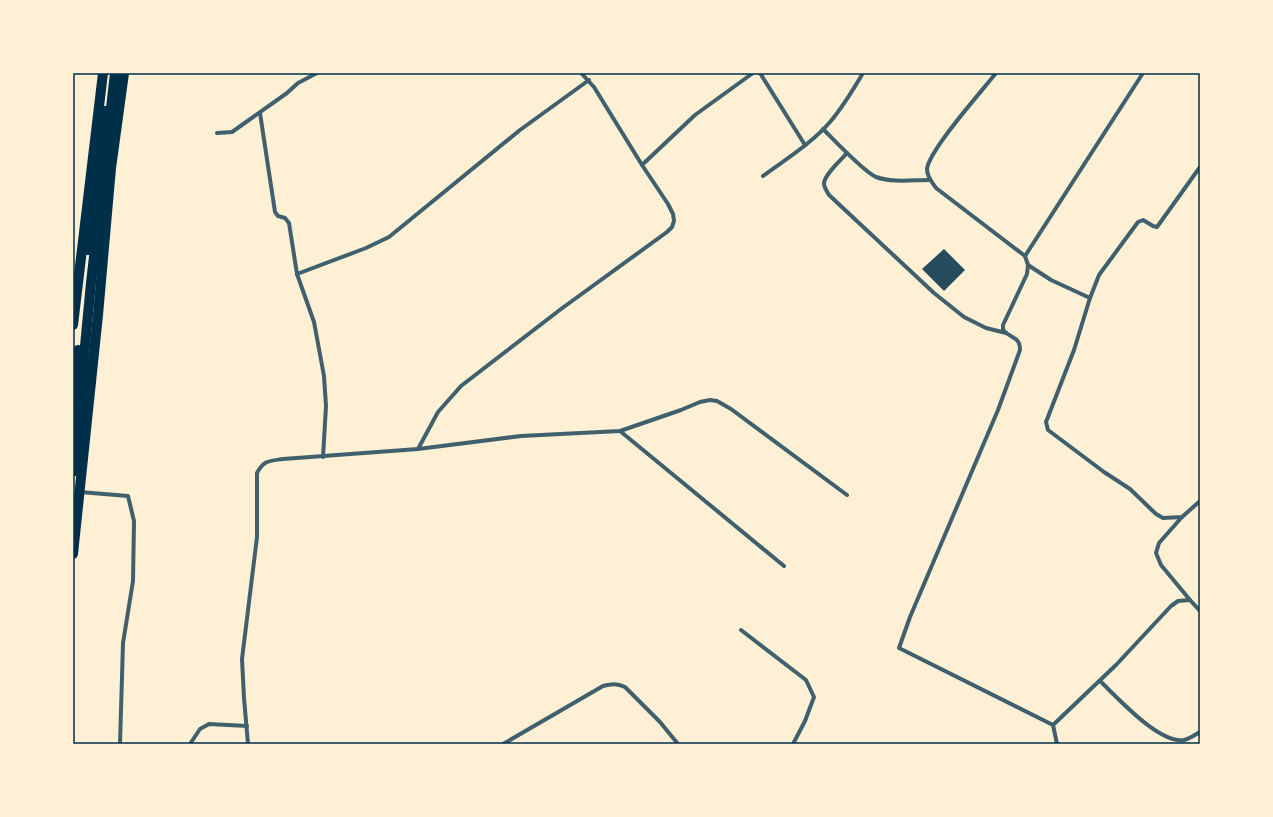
<svg xmlns="http://www.w3.org/2000/svg" width="1273" height="817" viewBox="0 0 1273 817" font-family="Helvetica,sans-serif">
<rect width="100%" height="100%" fill="#fdf0d5"/>
<!-- building -->
<polygon fill="#264d5e" points="944,249 965,270 944,291 922,269"/>
<g fill="none" stroke-linecap="round" stroke-linejoin="round">
<!-- minor -->
<g stroke="#3f606c" stroke-width="4">
<polyline points="760,73 805,145"/>
<path d="M 996,73 C 982,91 929,150 927,169 C 927,177 932,182 936,188 L 1025,256"/>
<polyline points="260,113 275,212 278,216 285,218 289,223 297,274 314,322 324,376 326,406 323,457"/>
<path d="M 823,129 C 834,140 864,172 876,177 C 893,183 912,180 929,180"/>
<polyline points="217,133 232,132 287,93 298,83 317,73"/>
<path d="M 847,153 C 841,160 825,174 824,183 C 824,188 827,191 829,195 L 934,293 L 964,317 L 986,328 L 1006,333"/>
<polyline points="642,165 695,115 753,73"/>
<path d="M 763,176 C 786,159 812,143 830,122 C 843,107 853,90 863,73"/>
<polyline points="1028,265 1051,280 1090,298 1074,350 1046,422 1048,430 1104,472 1130,489 1156,514 1163,518 1182,517 1200,501"/>
<polyline points="297,274 366,248 389,237 520,130 589,80"/>
<polyline points="1090,298 1099,275 1138,222 1143,220 1153,226 1157,227 1200,167"/>
<polyline points="620,431 784,566"/>
<polyline points="418,449 521,436 620,431 681,410 700,402 710,400 717,401 731,409 847,495"/>
<polyline points="80,492 128,496 134,521 133,581 123,643 120,744"/>
<polyline points="1182,517 1159,543 1156,553 1161,565 1190,600"/>
<polyline points="741,630 806,680 814,697 805,721 793,744"/>
<path d="M 1100,681 C 1118,698 1159,744 1184,740 C 1189,739 1195,735 1200,732"/>
<polyline points="1053,725 1116,665 1171,606 1178,601 1190,600 1200,611"/>
<polyline points="190,744 200,729 209,724 247,726"/>
<path d="M 248,744 L 244,698 L 242,659 L 257,537 L 257,473 C 264,460 269,461 283,459 L 418,449 L 438,412 L 461,386 L 561,309 L 667,232 L 672,227 L 674,221 L 673,214 L 668,204 L 642,165 L 594,87 L 581,73"/>
<path d="M 503,744 L 603,686 C 611,684 617,683 625,687 L 660,722 L 678,744"/>
<path d="M 1057,744 L 1053,725 L 899,648 L 910,617 L 998,410 L 1020,350 C 1020,336 1011,339 1003,330 L 1003,325 L 1027,274 L 1028,265 L 1025,256 L 1143,73"/>
</g>
<!-- primary -->
<g stroke="#003049" stroke-width="10">
<polyline points="73,325 103,73"/>
<polyline points="73,554 98,315 111,168 124,73"/>
</g>
<!-- trunk -->
<g stroke="#003049" stroke-width="10">
<polyline points="88,250 105,111"/>
<polyline points="73,400 78,350"/>
<polyline points="73,472 91,283 115,73"/>
</g>
</g>
<!-- border -->
<rect width="1273" height="817" fill="none" stroke="#fdf0d5" stroke-width="148"/>
<rect x="74" y="74" width="1125" height="669" fill="none" stroke="#003049" stroke-width="1.5"/>
</svg>
